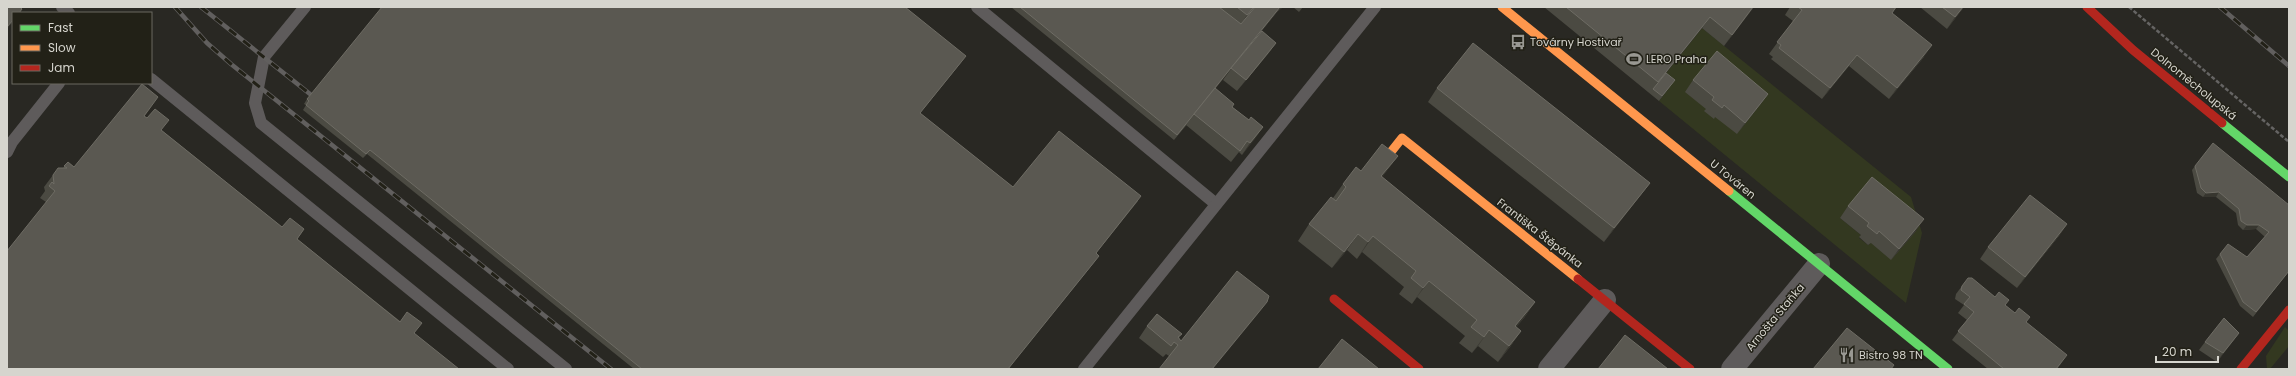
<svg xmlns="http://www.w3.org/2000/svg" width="2296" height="376" viewBox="0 0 2296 376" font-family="Poppins,sans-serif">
<rect width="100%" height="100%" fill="#292823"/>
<!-- green -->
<g fill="#333820" fill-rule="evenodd">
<path d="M 1702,28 L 1911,197 L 1922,233 L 1906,303 L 1659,101 L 1671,85 L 1663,77 ZM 1840,218 L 1915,231 L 1871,243 L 1868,245 L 1859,238 L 1861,235 Z"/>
<polygon points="2285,327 2289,331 2289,346 2270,369 2267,369 2266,356"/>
</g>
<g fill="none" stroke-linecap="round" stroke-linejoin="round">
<!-- path -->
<polyline stroke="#656463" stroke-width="2.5" stroke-dasharray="4 2" stroke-linecap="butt" points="2129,7 2289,142"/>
<!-- lane -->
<g stroke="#5e5b5b" stroke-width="12">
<polyline points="62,7 69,13"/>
<polyline points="305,7 264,57 255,103 261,123 566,369"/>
<polyline points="977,7 1216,204"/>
<polyline points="151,79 508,369"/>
<polyline points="7,152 12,142 59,83"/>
<polyline points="1084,369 1375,7"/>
</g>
<!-- street -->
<g stroke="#5e5b5b" stroke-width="22">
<polyline points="1549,369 1605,300"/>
<polyline points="1732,369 1819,264"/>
</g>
<!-- fast -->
<g stroke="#63d668" stroke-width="9">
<polyline points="2222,123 2289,177"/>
<polyline points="1729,191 1948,369"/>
</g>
<!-- slow -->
<g stroke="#ff974d" stroke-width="9">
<polyline points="1502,7 1729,191"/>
<polyline points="1379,167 1402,138 1578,279"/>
</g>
<!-- jam -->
<g stroke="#b3261e" stroke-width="9">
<polyline points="2087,7 2133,50 2222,123"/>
<polyline points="1578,279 1690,369"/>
<polyline points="1334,299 1419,369"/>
<polyline points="2241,369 2289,310"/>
</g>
<defs>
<g id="rail">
<polyline points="175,7 207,43 231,64 611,369"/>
<polyline points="201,7 310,94"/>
<polyline points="2220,7 2289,66"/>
</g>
</defs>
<!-- rail casing -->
<use href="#rail" stroke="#615f5e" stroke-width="4.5"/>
<!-- rail -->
<use href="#rail" stroke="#222117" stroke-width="3" stroke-dasharray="9" stroke-linecap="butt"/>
</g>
<!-- wall -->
<g fill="#4b4a42">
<polygon points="1011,7 1283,7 1277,12 1234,65 1276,43 1268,54 1237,91 1223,80 1231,69 1215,89 1232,107 1249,120 1263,127 1242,155 1239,152 1231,162 1186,125 1189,122 1174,140"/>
<polygon points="1293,7 1303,7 1299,12"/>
<polygon points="1544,7 1754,7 1724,46 1702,28 1666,73 1675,80 1659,101"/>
<polygon points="1790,7 1897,7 1892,13 1924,57 1889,99 1849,66 1822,99 1771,59 1773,57 1769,54 1793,21 1785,15"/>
<polygon points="1920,7 1964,7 1947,29"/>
<polygon points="963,60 920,113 1013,187 1138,201 1096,253 1096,260 1008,369 634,369 367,154 363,158 303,110 306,105 304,104 307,99"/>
<polygon points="1693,80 1768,94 1760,105 1737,134 1715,117 1714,119 1704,111 1706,109 1685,92"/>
<polygon points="1437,88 1650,183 1640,196 1604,242 1428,102"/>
<polygon points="150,109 144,116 282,227 304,229 297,239 415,333 46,202 40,198 45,191 44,187 53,175 63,168 68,162 74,167"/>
<polygon points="1398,156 1382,177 1535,302 1524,318 1516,327 1521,331 1510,347 1498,362 1478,346 1472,353 1459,343 1465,336 1417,297 1412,304 1399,294 1404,287 1362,252 1357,259 1347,250 1332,268 1298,241 1309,224 1333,198 1343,184 1361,171"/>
<polygon points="2195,166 2289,205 2289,271 2253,317 2240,306 2216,259 2220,254 2247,257 2265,237 2256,229 2243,230 2238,225 2236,213 2216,197 2203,197 2197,193 2192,170"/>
<polygon points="1848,206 1916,231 1891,260 1871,243 1868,245 1859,237 1861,235 1840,218"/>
<polygon points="2067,224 2059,236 2017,288 1980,259 1988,247"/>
<polygon points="1962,286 2005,305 2026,322 2061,364 2057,369 1988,369 1952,340 1967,320 1958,313 1964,305 1955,299 1956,294"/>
<polygon points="1258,314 1169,356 1166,354 1163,357 1139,338 1147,326 1182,334 1179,338 1181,341"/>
<polygon points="2239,333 2233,341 2217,362 2199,350 2205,342"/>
</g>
<!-- shaded-wall -->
<g fill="#37362f">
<polygon points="1254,7 1255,7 1238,29 1247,15"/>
<polygon points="1280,7 1283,7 1277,12 1195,114"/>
<polygon points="1753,7 1754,7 1724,46 1732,35"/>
<polygon points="1963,7 1964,7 1947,29 1955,17"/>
<polygon points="1710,17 1702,28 1653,89 1658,82"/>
<polygon points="13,20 13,22 7,29 7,27"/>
<polygon points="1276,43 1268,54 1237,91 1246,80"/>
<polygon points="1932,45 1924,57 1889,99 1897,88"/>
<polygon points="1857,55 1849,66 1822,99 1830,88"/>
<polygon points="966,56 963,60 917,117 920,113"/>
<polygon points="1768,94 1760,105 1737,134 1745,123"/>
<polygon points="158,97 150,109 136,127 144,116"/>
<polygon points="1263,127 1255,139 1242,155 1250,143"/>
<polygon points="1398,156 1386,172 1370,193 1381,176"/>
<polygon points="1650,183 1640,196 1604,242 1614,228"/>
<polygon points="2219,192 2216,197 2203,197 2206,193"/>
<polygon points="1924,219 1916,231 1891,260 1899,249"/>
<polygon points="2067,224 2059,236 2017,288 2025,277"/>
<polygon points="2247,225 2259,225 2256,229 2243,230"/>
<polygon points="1358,234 1347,250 1332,268 1344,252"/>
<polygon points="1373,236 1362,252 1357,259 1368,242"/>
<polygon points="1429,281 1417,297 1412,304 1423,288"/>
<polygon points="1267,302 1258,314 1213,369 1212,369"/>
<polygon points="1535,302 1524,318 1504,342 1515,326"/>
<polygon points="1489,330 1478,346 1472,353 1484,337"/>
<polygon points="1521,331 1510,347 1498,362 1509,346"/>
<polygon points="2239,333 2233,341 2217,362 2223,353"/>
<polygon points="2067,355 2061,364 2057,369 2056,369"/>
</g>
<!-- building -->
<g fill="#5a5851" stroke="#6e6c64">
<polygon points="7,7 20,7 22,9 19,13 13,13 13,20 7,27"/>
<polygon points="382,7 905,7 966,56 920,113 1013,187 1059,131 1141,196 1096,253 1099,256 1008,369 642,369 370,150 366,154 306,105 309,101 307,99"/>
<polygon points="1020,7 1219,7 1241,24 1255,7 1280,7 1177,135"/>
<polygon points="1237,7 1254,7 1247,15"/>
<polygon points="1566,7 1753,7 1732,35 1710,17 1658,82"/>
<polygon points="1798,7 1896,7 1892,13 1932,45 1897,88 1857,55 1830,88 1779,48 1781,45 1777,42 1802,10"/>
<polygon points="1942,7 1963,7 1955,17"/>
<polygon points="1262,31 1276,43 1246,80 1231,68"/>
<polygon points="1473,43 1650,183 1614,228 1437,88"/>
<polygon points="1717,51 1768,94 1745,123 1724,105 1722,108 1712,100 1714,97 1693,80"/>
<polygon points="1666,73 1675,80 1662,96 1653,89"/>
<polygon points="142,84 158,97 144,116 147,118 155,109 169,120 161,130 282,227 290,218 304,229 297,239 400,322 407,312 422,323 414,333 459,369 7,369 7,251 55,191 49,186 52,182 54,184 53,175 58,168 67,168 64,166 68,162 74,167"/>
<polygon points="1215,88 1234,104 1232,107 1249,120 1251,117 1263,127 1250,143 1247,141 1240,151 1194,114"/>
<polygon points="2213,143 2289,205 2289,271 2256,312 2243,302 2220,254 2228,244 2247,257 2269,232 2259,225 2247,225 2241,221 2239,209 2219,192 2206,193 2201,188 2195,166"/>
<polygon points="1382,144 1398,156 1381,176 1535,302 1515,326 1521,331 1509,346 1489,330 1484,337 1471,327 1477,320 1429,281 1423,288 1411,278 1416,271 1373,236 1368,242 1358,234 1344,252 1309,224 1331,197 1336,201 1346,187 1343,184 1356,167 1361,171"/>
<polygon points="1872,177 1924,219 1899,249 1879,231 1877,234 1867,226 1869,223 1848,206"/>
<polygon points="2030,195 2067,224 2025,277 1988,247"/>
<polygon points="1237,271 1269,296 1267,302 1212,369 1159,369 1178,345 1174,342 1171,346 1147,326 1157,314 1182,334 1178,337 1181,341"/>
<polygon points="1968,278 1972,278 1995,297 1999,292 2009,300 2005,305 2015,313 2019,308 2030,317 2026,322 2067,355 2056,369 2004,369 1958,331 1974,312 1964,304 1970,297 1961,290 1962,286"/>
<polygon points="2224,318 2239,333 2223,353 2205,342"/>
<polygon points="1847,328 1894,365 1891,369 1813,369"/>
<polygon points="1625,335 1668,369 1598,369"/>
<polygon points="1342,339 1379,369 1318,369"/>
</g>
<!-- icons -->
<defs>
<symbol id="bus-bare" viewBox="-9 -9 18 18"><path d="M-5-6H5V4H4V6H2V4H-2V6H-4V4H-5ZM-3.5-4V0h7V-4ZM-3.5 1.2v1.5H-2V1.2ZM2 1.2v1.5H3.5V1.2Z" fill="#999892" stroke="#222117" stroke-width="2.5" paint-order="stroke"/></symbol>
<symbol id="stadium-bare" viewBox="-9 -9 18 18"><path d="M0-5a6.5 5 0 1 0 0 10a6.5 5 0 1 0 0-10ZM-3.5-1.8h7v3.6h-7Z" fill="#999892" stroke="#222117" stroke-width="2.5" paint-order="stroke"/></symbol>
<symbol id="restaurant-bare" viewBox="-9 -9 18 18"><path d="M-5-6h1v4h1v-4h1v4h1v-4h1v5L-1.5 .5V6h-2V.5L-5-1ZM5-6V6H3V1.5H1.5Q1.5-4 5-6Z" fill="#999892" stroke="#222117" stroke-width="2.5" paint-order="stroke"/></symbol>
</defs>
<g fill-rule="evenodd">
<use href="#bus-bare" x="1507" y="31" width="22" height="22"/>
<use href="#stadium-bare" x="1623" y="48" width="22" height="22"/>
<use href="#restaurant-bare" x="1836" y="344" width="22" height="22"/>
</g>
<g text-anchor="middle" stroke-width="3" stroke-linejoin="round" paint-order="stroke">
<!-- poi labels -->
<g font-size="11" fill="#d6d5ce" stroke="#222117" text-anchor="start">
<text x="1530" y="46">Továrny Hostivař</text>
<text x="1646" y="63">LERO Praha</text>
<text x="1859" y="359">Bistro 98 TN</text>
</g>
<!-- street labels -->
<g font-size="11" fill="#d6d5ce" stroke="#222117">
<text transform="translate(2194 84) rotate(39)" y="4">Dolnoměcholupská</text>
<text transform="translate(1733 179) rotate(39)" y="4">U Továren</text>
<text transform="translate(1540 233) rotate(38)" y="4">Františka Štěpánka</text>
<text transform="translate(1775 317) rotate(-50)" y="4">Arnošta Staňka</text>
</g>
</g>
<!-- border -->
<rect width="2296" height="376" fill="none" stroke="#d6d5ce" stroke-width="16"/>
<!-- legend -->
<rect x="12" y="12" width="140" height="72" fill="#222117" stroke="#6a6960"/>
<rect x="20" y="25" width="20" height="6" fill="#63d668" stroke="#6a6960"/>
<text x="48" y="32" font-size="12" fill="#d6d5ce">Fast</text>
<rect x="20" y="45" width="20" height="6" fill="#ff974d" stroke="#6a6960"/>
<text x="48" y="52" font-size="12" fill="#d6d5ce">Slow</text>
<rect x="20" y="65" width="20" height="6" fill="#b3261e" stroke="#6a6960"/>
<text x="48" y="72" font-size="12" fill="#d6d5ce">Jam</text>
<!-- scale -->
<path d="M2156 356v6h62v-6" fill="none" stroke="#d6d5ce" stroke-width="2"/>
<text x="2162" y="356" font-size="12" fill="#d6d5ce" stroke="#222117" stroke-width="3" paint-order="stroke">20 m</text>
</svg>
